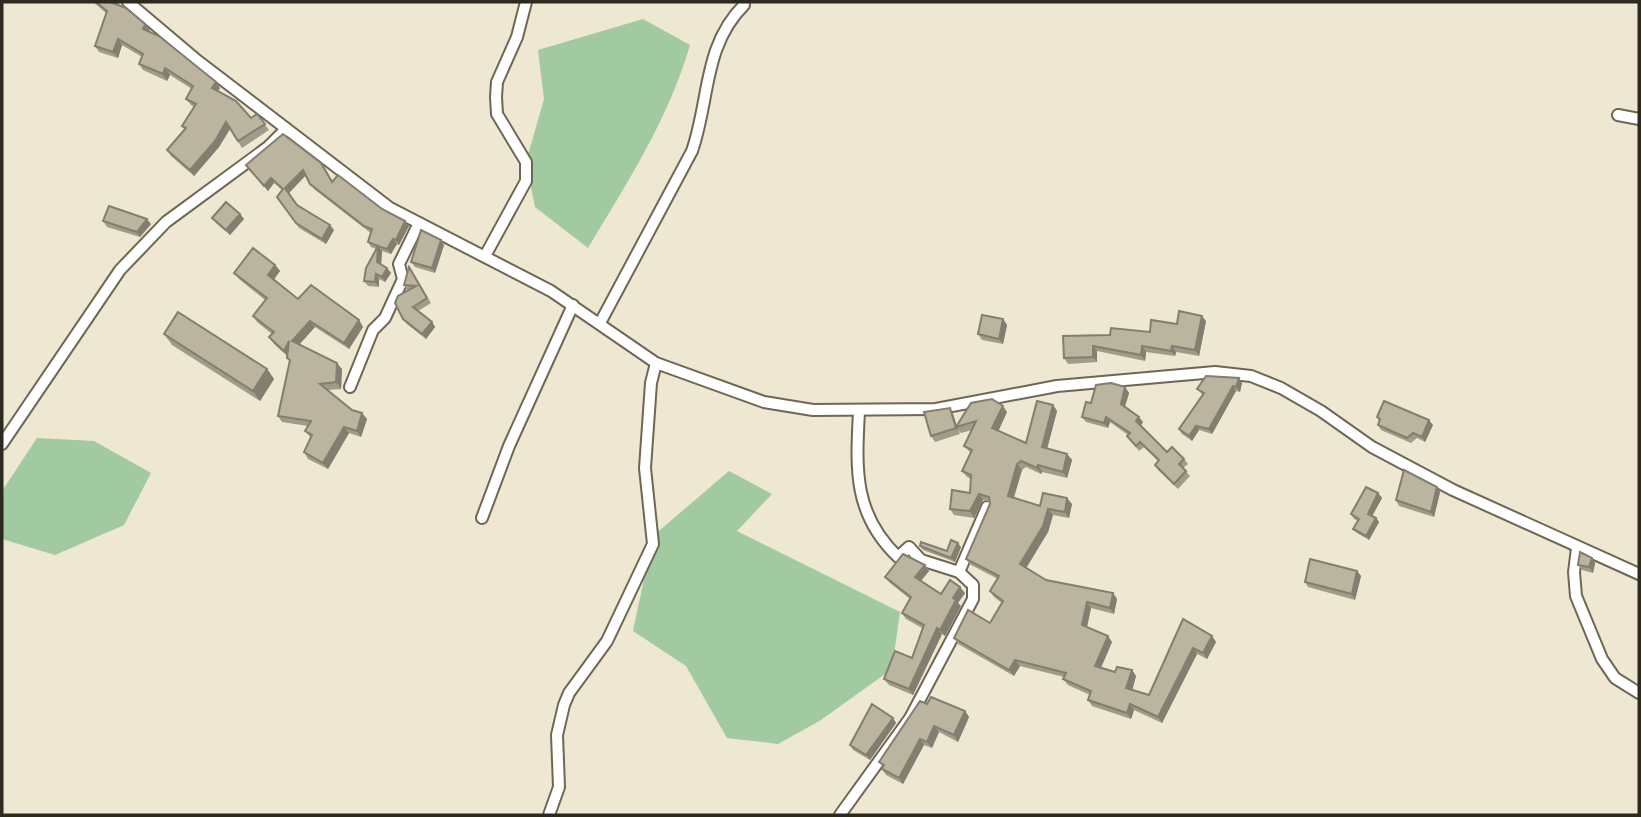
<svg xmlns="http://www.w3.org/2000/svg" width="1641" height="817" viewBox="0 0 1641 817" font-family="Poppins,sans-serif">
<rect width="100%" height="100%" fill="#eee7d1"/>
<!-- green -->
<g fill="#a1caa0">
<path d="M 643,19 L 690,45 C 669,118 627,183 588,248 L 535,207 L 526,162 L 544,99 L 538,50 Z"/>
<polygon points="37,438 94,441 151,473 124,525 55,555 2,539 2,491"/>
<polygon points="729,471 772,494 737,531 900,612 892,669 821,720 778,744 727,738 686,666 633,631 653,536"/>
</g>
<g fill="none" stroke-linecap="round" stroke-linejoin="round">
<defs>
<g id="minor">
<polyline points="128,2 198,61 390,208 551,291 656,363 764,402 813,410 936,409 1057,386 1215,372 1251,376 1281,388 1321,411 1372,447 1453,490 1639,574"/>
<polyline points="1618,115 1639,119"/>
<polyline points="485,256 526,181 526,162 497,114 496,97 497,82 517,37 526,2"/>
<path d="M 600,323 L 692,151 C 710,99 703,46 744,5"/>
<polyline points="350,387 373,330 385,318 403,279 399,264 419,223"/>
<path d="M 859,411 C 856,469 853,514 898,557 L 909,547 L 921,560 L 959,572 L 987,507"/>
<polyline points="2,444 120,270 166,222 268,147 286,129"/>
<polyline points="482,518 509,446 573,305"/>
<polyline points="1577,548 1574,572 1576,596 1602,659 1615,678 1639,693"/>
<polyline points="549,815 559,787 557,735 564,705 569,693 607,641 653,544 645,468 651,383 656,363"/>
<polyline points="840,815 910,718 973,599 973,585 959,572"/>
</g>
</defs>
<!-- minor casing -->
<use href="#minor" stroke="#6e6755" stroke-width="14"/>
<!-- minor -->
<use href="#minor" stroke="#fff" stroke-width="10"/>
</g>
<!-- wall -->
<g fill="#a19b89">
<polygon points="93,2 120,2 117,5 145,24 150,30 149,32 220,88 218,91 251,118 257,114 269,130 242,148 230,129 219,147 194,176 171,156 167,150 185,130 182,126 194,107 191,105 186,99 192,89 170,75 167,81 143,70 139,64 142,57 122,45 118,58 99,52 95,46 106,13"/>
<polygon points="246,165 325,168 333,182 382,209 409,226 399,245 397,244 391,254 382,251 381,264 387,268 391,273 385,282 379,279 379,287 368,286 364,281 376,249 371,247 368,242 371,233 368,231 314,189 306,175 289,193 297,205 334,230 326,244 299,228 277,197 282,190 274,183 268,191"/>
<polygon points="240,214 244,219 230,235 216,223 212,218"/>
<polygon points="103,221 151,224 140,237 107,227"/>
<polygon points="444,245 435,273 415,267 411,262"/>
<polygon points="275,265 280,271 274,280 298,299 359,320 363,327 349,349 315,327 299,345 342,369 341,389 327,390 352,410 362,413 367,419 361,437 349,433 328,469 308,459 304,452 311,438 305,431 308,426 282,422 278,416 290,362 287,358 287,356 274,344 269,337 272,334 257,322 253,316 265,300 239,279 234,273"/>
<polygon points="409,267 431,303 418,311 432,322 435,327 426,339 407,324 403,319 409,290 407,290 404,285"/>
<polygon points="1003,319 1007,325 1003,344 982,340 978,334"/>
<polygon points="1206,321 1199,356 1176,352 1175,356 1146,352 1145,361 1097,351 1097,362 1068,364 1064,358 1110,335 1150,332 1177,324"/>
<polygon points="164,334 267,369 274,379 260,401 172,345"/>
<polygon points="1242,383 1240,392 1236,391 1212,434 1199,430 1192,441 1182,434 1179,429 1203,395 1197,389"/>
<polygon points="1125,387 1129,393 1125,407 1143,422 1140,426 1167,452 1184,459 1188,464 1183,468 1190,476 1178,489 1158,470 1155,465 1158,461 1144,447 1139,451 1127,436 1128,435 1110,422 1108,428 1086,422 1082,417"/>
<polygon points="1053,405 1057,411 1047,448 1067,454 1072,460 1067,478 1042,472 1041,474 1026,467 1022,470 1014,498 1040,506 1072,504 1069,518 1053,515 1048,532 1026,568 1046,580 1113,593 1117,599 1114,614 1091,608 1087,627 1112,642 1101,668 1115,672 1132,670 1136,676 1132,690 1149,695 1183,619 1212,636 1216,642 1207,659 1197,654 1162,723 1134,710 1131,719 1092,706 1088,700 1090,695 1068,685 1063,679 1064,677 1020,666 1014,676 958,644 954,638 990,623 1002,603 994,597 990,591 998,579 971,565 966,559 990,502 983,500 974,518 954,515 950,509 970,493 971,479 967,477 962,471 971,453 964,446 972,430 961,433 958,430 960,434 935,442 931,436 950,408 953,414 957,426 1007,412 998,431 1026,443"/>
<polygon points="1377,417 1433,425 1425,442 1417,438 1411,443 1381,430 1378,425 1379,421"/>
<polygon points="1437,487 1440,492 1434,517 1399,506 1396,500"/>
<polygon points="1378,493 1382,498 1372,516 1376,518 1379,522 1369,540 1357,533 1353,529 1358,521 1354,519 1351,514"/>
<polygon points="920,546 947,551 961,547 955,562 923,550"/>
<polygon points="1592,558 1595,563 1593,573 1582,570 1578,565"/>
<polygon points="925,565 929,571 921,581 941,594 965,593 958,603 961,606 945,636 942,634 913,695 889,685 884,679 912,658 922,628 906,619 902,613 910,599 890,583 885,577"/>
<polygon points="1357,571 1361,576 1355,600 1308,587 1305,582"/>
<polygon points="927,704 965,711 969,717 958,742 939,732 932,748 924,745 903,784 886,775 882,769 883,767 879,762"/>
<polygon points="893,718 896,723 870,760 853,750 850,745"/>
</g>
<!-- shaded-wall -->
<g fill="#837e6f">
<polygon points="145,24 150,30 147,35 143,29"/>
<polygon points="118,39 122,45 118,58 113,52"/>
<polygon points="165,68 170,75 167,81 163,74"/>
<polygon points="216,82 220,88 216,94 212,88"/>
<polygon points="226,122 230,129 219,147 194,176 190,170"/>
<polygon points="303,170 306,175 289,193 285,188"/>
<polygon points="271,178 274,183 268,191 264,186"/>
<polygon points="240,214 244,219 230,235 226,230"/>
<polygon points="147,219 151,224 140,237 137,232"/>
<polygon points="405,221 409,226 399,245 396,240"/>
<polygon points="330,225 334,230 326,244 322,239"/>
<polygon points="393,239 397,244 391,254 387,249"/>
<polygon points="441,240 444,245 435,273 432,268"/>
<polygon points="378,246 382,251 381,267 377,262"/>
<polygon points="275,265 280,271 272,281 268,275"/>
<polygon points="387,268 391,273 385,282 382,277"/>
<polygon points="376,274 379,279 379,287 375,282"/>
<polygon points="1202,316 1206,321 1199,356 1195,350"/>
<polygon points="1003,319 1007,325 1003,344 999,339"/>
<polygon points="359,320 363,327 349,349 344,343"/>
<polygon points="310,321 315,327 296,348 292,341"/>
<polygon points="432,322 435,327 426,339 422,334"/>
<polygon points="289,341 288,357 284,351"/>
<polygon points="1093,346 1097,351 1097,362 1093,357"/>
<polygon points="1142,346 1146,352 1145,361 1141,355"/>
<polygon points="1172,346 1176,352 1175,356 1171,351"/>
<polygon points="337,363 342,369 341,389 336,382"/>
<polygon points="267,369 274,379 260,401 253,391"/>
<polygon points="1239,378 1242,383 1240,392 1236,387"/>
<polygon points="1233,386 1236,391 1212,434 1209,429"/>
<polygon points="1125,387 1129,393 1124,409 1121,404"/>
<polygon points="1053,405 1057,411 1046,453 1042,447"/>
<polygon points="1003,406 1007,412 997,434 992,428"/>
<polygon points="950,408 953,414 957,427 956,427 960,434 956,428"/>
<polygon points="362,413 367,419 361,437 357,431"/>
<polygon points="1106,417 1110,422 1108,428 1104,423"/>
<polygon points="1139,417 1143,422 1140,427 1136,421"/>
<polygon points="1429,420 1433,425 1425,442 1422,437"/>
<polygon points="1196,426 1199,430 1192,441 1189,436"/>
<polygon points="344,427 349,433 328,469 323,463"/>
<polygon points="1067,454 1072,460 1067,478 1063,472"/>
<polygon points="1017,464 1022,470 1012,502 1008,496"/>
<polygon points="1038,465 1042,472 1041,474 1037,468"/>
<polygon points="1437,487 1440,492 1434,517 1431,512"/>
<polygon points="1378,493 1382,498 1371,518 1368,514"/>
<polygon points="979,494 983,500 974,518 970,511"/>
<polygon points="1067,498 1072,504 1069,518 1065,512"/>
<polygon points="1048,509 1053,515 1048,532 1025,570 1020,564"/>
<polygon points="1376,518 1379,522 1369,540 1366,536"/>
<polygon points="958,543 961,547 955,562 951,558"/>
<polygon points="1592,558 1595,563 1593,573 1589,567"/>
<polygon points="925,565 929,571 919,583 915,577"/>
<polygon points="1357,571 1361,576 1355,600 1352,594"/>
<polygon points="960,587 965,593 958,603 961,606 945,636 940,630 953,598"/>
<polygon points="1113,593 1117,599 1114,614 1110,608"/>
<polygon points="1087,602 1091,608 1086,631 1082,625"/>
<polygon points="937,628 942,634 913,695 909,689"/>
<polygon points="1108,636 1112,642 1099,672 1095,666"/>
<polygon points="1212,636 1216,642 1207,659 1203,653"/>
<polygon points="1193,648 1197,654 1162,723 1158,717"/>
<polygon points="1015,660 1020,666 1014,676 1009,670"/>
<polygon points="1132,670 1136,676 1131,695 1126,688"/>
<polygon points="1130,704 1134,710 1131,719 1127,713"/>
<polygon points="965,711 969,717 958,742 954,735"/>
<polygon points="893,718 896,723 870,760 866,755"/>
<polygon points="934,726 939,732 932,748 927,742"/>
<polygon points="920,739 924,745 903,784 899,778"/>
</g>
<!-- building -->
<g fill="#bbb49f" stroke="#837e6f" stroke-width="2">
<polygon points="96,2 110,2 126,8 145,24 143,29 159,36 216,82 212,88 236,101 251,118 257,114 265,124 238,141 226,122 215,141 190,170 167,150 186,128 182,126 196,104 186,99 193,86 165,68 163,74 139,64 143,54 118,39 113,52 95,46 107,11"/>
<polygon points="283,134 321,163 332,182 338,175 382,209 405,221 396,240 393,239 387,249 378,246 377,262 387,268 382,277 376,274 375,282 364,281 366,268 378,246 368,242 372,229 364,226 310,184 303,170 285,188 297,205 330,225 322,239 296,223 277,197 283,189 271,178 264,186 246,165"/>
<polygon points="226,202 240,214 226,230 212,218"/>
<polygon points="109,206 147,219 137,232 103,221"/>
<polygon points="421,230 441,240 432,268 411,262"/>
<polygon points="253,248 275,265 268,275 298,299 311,285 359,320 344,343 310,321 292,341 337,363 336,382 320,384 352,410 362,413 357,431 344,427 323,463 304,452 312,435 305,431 311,421 278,416 290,360 287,358 289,341 284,351 269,337 274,332 253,316 267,298 234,273"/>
<polygon points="409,267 427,298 413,307 432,322 422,334 403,319 395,303 398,296 416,286 404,285"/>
<polygon points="1179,311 1202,316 1195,350 1172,346 1171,351 1142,346 1141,355 1093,346 1093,357 1064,358 1063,336 1110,335 1111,328 1150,332 1151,320 1177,324"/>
<polygon points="178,312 267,369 253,391 164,334"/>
<polygon points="982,315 1003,319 999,339 978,334"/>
<polygon points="1206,376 1239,378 1236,387 1233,386 1209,429 1196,426 1189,436 1179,429 1204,393 1197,389"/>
<polygon points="1111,383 1125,387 1121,404 1139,417 1136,421 1167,452 1172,447 1184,459 1179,464 1186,471 1174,484 1155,465 1159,460 1140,442 1136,446 1127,436 1130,433 1106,417 1104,423 1082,417 1086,402 1091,403 1096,385"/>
<polygon points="992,399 1003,406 992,428 1026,443 1037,401 1053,405 1042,447 1067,454 1063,472 1038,465 1037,468 1021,461 1017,464 1008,496 1040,506 1043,493 1067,498 1065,512 1048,509 1043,526 1020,564 1046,580 1113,593 1110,608 1087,602 1082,625 1108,636 1095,666 1115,672 1117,667 1132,670 1126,688 1149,695 1183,619 1212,636 1203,653 1193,648 1158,717 1130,704 1127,713 1088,700 1091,691 1063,679 1066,673 1015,660 1009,670 954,638 968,610 990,623 1003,601 990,591 999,576 966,559 990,504 989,497 979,494 970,511 950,509 952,490 970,493 971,475 962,471 972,450 964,446 976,421 956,427 971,403"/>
<polygon points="1384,401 1429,420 1422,437 1413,433 1407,438 1378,425 1380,419 1377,417"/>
<polygon points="950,408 956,428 931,436 924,412"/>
<polygon points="1404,470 1437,487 1431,512 1396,500"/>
<polygon points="1366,487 1378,493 1368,514 1376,518 1366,536 1353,529 1359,519 1351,514"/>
<polygon points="951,540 958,543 951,558 920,546 921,542 947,551"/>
<polygon points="1580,552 1592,558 1589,567 1578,565"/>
<polygon points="903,554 925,565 915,577 941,594 950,580 960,587 953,598 956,600 940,630 937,628 909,689 884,679 895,651 912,658 924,625 902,613 911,597 885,577"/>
<polygon points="1310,559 1357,571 1352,594 1305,582"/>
<polygon points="931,697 965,711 954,735 934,726 927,742 920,739 899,778 882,769 884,765 879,762 920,701 927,704"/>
<polygon points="872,704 893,718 866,755 850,745"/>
</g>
<!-- border -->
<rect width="1641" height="817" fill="none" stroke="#2c2921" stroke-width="7"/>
</svg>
